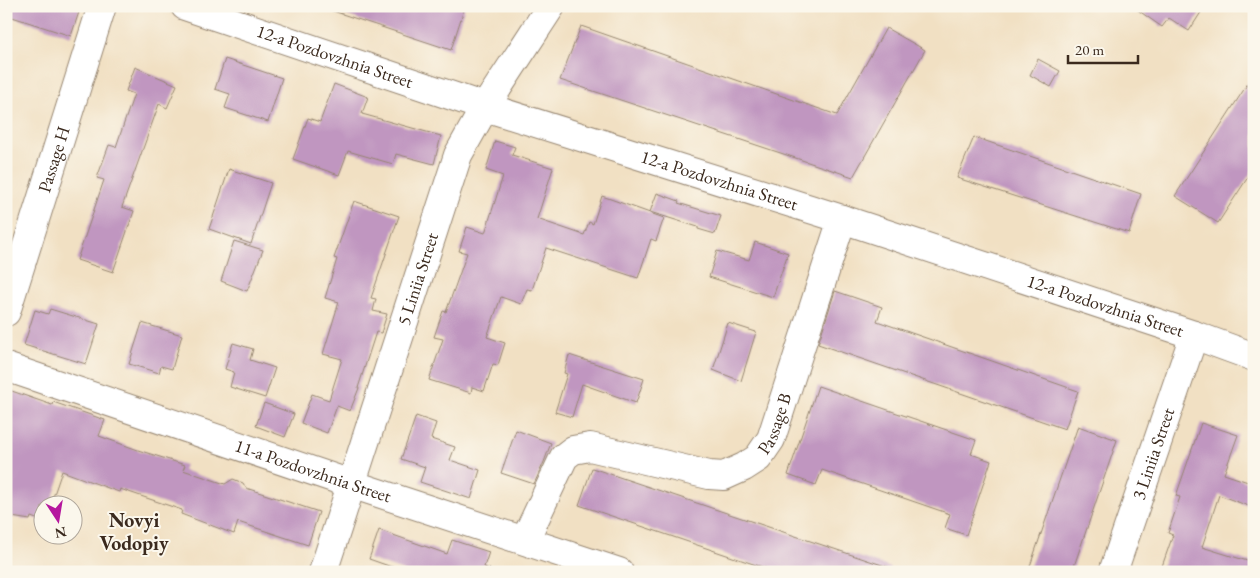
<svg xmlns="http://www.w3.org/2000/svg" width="1260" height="578" viewBox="0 0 1260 578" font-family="'EB Garamond',serif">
<rect width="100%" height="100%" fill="#fbf7ec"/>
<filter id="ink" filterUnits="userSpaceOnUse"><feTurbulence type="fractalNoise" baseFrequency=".02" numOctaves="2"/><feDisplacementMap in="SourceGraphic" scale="10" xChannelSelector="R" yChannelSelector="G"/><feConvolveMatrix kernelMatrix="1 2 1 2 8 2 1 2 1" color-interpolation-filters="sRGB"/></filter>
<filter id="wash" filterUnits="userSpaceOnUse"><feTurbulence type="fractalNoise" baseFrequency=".0096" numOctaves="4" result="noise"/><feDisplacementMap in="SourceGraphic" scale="20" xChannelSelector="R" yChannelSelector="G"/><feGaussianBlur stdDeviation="1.12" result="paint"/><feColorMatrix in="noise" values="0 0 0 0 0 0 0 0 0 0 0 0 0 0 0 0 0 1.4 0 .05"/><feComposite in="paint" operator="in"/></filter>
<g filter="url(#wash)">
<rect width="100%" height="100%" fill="#f1e0c3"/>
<g id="blocks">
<!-- building -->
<g fill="#c096c0">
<polygon points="6,6 81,6 71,36 6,15"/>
<polygon points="331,6 465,6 451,50 330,10"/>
<polygon points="1132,6 1205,6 1189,31 1169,18 1162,27"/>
<polygon points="581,26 837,115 886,28 925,50 853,177 560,80"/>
<polygon points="225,59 282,78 268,122 225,108 230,94 215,89"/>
<polygon points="1038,59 1060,71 1051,87 1030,75"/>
<polygon points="135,67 177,85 167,108 159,104 122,207 134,211 113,272 77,260 104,180 97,178 109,145 116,147 134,94 126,91"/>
<polygon points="1254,74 1254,168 1218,223 1175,196"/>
<polygon points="334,84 368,97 362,114 441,136 434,164 396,154 393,164 348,151 339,175 293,159 308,118 320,122"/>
<polygon points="974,137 1141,194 1129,233 957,178"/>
<polygon points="495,141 515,147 512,155 553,168 537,219 584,235 589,222 593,224 602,196 664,218 656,241 651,239 638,278 546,248 532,290 527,289 521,304 501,297 487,337 505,343 498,365 493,364 484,391 472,387 471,393 429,380 443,339 434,337 443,311 446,312 467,253 459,251 467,227 485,233 503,176 486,170"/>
<polygon points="229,169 271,183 251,244 209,229"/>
<polygon points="657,193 679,201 678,203 721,216 715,234 698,229 698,227 650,212"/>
<polygon points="354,201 399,216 371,298 376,299 373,311 387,314 381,333 376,332 358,388 359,388 350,411 337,406 327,433 301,423 312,394 329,400 342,359 323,354 339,302 325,298 337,259 334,258"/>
<polygon points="234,241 263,250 247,291 221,281"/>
<polygon points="755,242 788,253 773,297 709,277 717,251 749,260"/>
<polygon points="835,291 882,307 877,321 1078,391 1065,429 818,344"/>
<polygon points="50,309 99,324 86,364 24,345 35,310 48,314"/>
<polygon points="142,323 182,335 172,369 161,366 159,373 129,364"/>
<polygon points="728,323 756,332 741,381 713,370"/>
<polygon points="233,343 253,349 250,360 275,368 265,398 230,387 234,372 225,369"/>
<polygon points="569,355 644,379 636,403 582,384 572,417 555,412 567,374 564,373"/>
<polygon points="818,386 976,440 971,454 991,461 966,535 945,528 950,514 822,470 816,485 788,475"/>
<polygon points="6,389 52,405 53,402 105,420 99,436 138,450 185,465 183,470 225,484 233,479 243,483 246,488 319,512 308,545 238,522 234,534 181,514 182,510 120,489 119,492 62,471 50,506 42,506 42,521 31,517 30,520 6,516"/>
<polygon points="264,403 294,414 285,437 256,426"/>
<polygon points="416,416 436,423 431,439 455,447 450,460 480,470 471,499 420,482 425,467 401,459"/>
<polygon points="1201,423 1238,435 1224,474 1254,484 1254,508 1219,495 1202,547 1254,563 1254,572 1160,572 1173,535 1168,533 1180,497 1176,496"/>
<polygon points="1078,426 1117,440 1072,572 1028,572"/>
<polygon points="516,430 551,443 544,462 534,484 501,473"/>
<polygon points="592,468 891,568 891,572 777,572 579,505"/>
<polygon points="379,530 447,554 452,540 489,552 484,567 490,569 489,572 406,572 369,559"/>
</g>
</g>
</g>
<g filter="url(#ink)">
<use href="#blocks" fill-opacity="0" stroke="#968570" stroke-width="1"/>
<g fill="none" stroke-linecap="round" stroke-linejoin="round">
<defs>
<g id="minor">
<path id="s1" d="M 185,6 L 485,107 L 842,219 L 1194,335 L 1254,357"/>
<path id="s2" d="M 6,312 L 102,6"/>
<path id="s3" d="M 6,367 L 351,484 L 619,572"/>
<path id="s4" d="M 525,540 L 564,457 L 573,450 L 590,447 L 709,475 L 724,476 L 744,467 L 758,458 L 771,439 L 842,219"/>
<path id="s5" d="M 323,572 L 458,155 L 485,107 L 551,6"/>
<path id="s6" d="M 1113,572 L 1194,335"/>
</g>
</defs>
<!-- minor casing -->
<use href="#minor" stroke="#968570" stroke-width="30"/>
<!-- minor -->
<use href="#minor" stroke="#fff" stroke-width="28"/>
</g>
</g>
<g text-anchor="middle" stroke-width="4" stroke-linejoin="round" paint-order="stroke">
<!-- street labels -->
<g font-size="18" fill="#3b2a1e" stroke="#fbf7ec">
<text dy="6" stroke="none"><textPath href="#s1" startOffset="158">12-a Pozdovzhnia Street</textPath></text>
<text dy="6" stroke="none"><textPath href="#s2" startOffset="160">Passage H</textPath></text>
<text dy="6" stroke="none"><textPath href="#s1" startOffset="562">12-a Pozdovzhnia Street</textPath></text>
<text dy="6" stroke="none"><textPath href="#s5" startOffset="308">5 Liniia Street</textPath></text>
<text dy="6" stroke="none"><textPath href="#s1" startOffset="968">12-a Pozdovzhnia Street</textPath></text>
<text dy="6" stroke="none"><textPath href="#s4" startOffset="335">Passage B</textPath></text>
<text dy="6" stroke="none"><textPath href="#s6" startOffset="125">3 Liniia Street</textPath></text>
<text dy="6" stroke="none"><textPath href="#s3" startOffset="324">11-a Pozdovzhnia Street</textPath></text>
</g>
<!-- quarter labels -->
<g font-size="20" font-weight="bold" fill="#3b2a1e" stroke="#fbf7ec">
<text x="134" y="527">Novyi<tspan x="134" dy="23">Vodopiy</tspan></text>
</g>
</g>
<!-- margin -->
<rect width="1260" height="578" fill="none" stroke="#fbf7ec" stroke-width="25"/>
<!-- north arrow -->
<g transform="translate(58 520) rotate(168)"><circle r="24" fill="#fbf7ec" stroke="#aea59a"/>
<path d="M0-4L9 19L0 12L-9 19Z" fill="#b5179e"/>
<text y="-8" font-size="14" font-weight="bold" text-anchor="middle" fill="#3b2a1e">N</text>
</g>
<!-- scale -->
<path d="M1068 55v8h70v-8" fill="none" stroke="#3b2a1e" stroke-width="2.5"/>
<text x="1075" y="55" font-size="15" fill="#3b2a1e" stroke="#fbf7ec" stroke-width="4" paint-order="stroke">20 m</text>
</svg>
